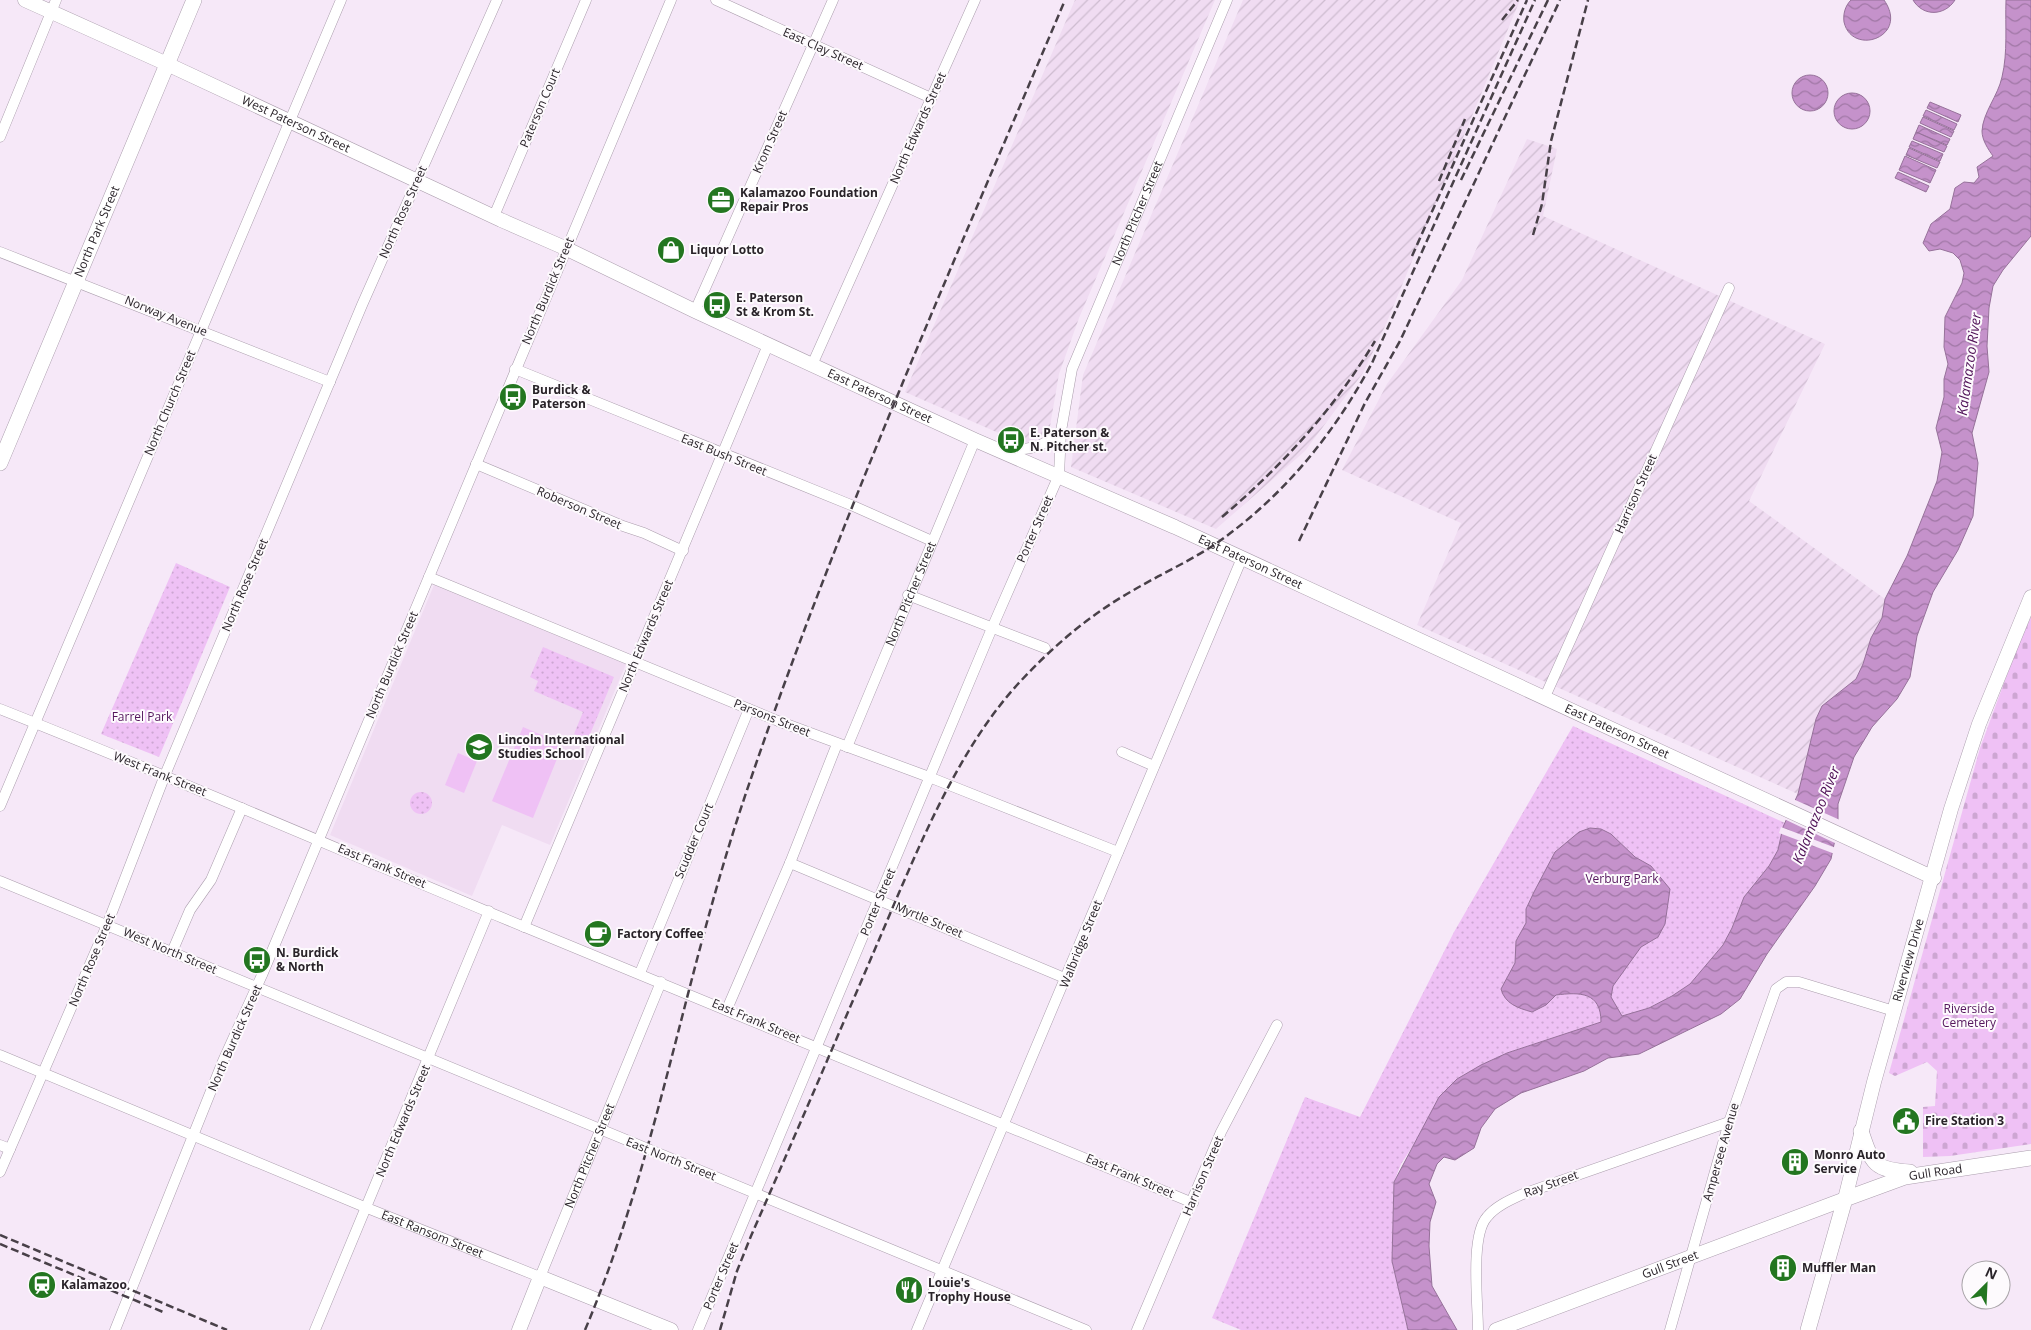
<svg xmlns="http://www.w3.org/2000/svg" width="2031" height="1330" viewBox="0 0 2031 1330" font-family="'Open Sans',sans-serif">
<defs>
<pattern id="industrial-furrows" width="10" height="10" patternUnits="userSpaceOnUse" patternTransform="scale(1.25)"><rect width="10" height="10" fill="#f0dcf2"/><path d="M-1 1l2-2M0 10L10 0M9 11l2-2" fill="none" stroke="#cebcd0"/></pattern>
<pattern id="cemetery-stones" width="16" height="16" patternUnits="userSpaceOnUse" patternTransform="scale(1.25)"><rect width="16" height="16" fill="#efc1f5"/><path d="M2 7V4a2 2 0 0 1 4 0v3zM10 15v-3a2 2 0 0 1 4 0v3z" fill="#cda6d2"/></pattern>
<pattern id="park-dots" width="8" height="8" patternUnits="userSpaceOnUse" patternTransform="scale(1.25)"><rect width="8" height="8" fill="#efc1f5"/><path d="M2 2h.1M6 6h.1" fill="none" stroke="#cda6d2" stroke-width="1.8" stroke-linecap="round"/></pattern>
<pattern id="water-waves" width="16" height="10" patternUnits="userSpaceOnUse" patternTransform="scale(1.25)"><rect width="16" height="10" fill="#c592cb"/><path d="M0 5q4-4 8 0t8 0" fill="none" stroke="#a077a5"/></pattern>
</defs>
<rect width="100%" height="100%" fill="#f6e8f8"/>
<!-- built -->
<polygon fill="#f0dcf2" points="434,585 626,664 550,845 502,825 472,896 330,835"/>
<!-- industrial -->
<g fill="url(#industrial-furrows)">
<polygon points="1075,0 1215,0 1079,318 1059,374 1049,432 1024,444 905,392"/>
<polygon points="1243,0 1520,0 1386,324 1363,373 1305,451 1216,529 1071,467 1083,375"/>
<polygon points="1527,139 1557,149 1543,216 1825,344 1749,501 1885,599 1882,618 1871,638 1863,664 1856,679 1822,706 1816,719 1798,794 1417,625 1461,523 1342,470 1387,384 1462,280"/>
</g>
<!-- cemetery -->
<polygon fill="url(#cemetery-stones)" points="2031,617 2031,1144 1950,1156 1923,1157 1923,1107 1935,1106 1937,1071 1927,1062 1895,1076 1889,1073 1980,748 2018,645"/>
<!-- park -->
<g fill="url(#park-dots)">
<polygon points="176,563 230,587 159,757 101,734"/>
<polygon points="543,647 614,677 588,739 574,734 583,712 534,691 538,681 530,677"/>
<polygon points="1573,726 1785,823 1778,850 1769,866 1744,897 1732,928 1723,945 1690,984 1672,996 1649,1008 1507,1053 1457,1079 1401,1164 1394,1182 1392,1261 1408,1330 1241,1330 1212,1318 1305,1097 1360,1117 1454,932"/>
<circle cx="421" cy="803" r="11"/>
</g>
<!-- pitch -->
<g fill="#efc1f5">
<polygon points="523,727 563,744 533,818 492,801"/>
<polygon points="458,753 477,761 464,793 445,785"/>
</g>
<!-- water -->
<g fill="url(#water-waves)" stroke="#96719a">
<path d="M 1851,0 L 1884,0 C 1910,37 1852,57 1844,22 C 1843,14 1845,6 1851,0 Z"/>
<path d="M 1913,0 L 1955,0 C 1945,16 1923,17 1913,0 Z"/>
<path d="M 2006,0 L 2031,0 L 2031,236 L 2003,270 L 1993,286 L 1989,308 L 1987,346 L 1989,372 L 1972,433 L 1978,463 L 1973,516 L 1958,550 L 1933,592 L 1917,636 L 1910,677 L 1897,699 L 1872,727 L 1854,757 L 1838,804 L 1838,825 L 1831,859 L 1815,886 L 1767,954 L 1740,999 L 1721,1014 L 1639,1054 L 1608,1058 L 1584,1071 L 1521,1093 L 1495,1109 L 1481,1128 L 1474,1148 L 1455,1160 L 1444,1157 L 1437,1164 L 1429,1184 L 1436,1202 L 1430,1222 L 1429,1246 L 1432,1286 L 1457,1330 L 1408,1330 L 1392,1261 L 1394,1182 L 1439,1097 L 1457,1079 L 1481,1065 L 1507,1053 L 1601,1022 C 1601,992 1580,992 1556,995 L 1546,1005 L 1532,1012 C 1518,1008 1505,1004 1501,989 L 1515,963 L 1516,941 L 1526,923 L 1526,909 L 1534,892 L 1555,852 L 1579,832 L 1590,828 L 1601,829 L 1611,834 L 1635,857 L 1651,866 L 1670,889 L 1665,924 L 1658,937 L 1641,947 L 1613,986 L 1611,997 L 1622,1016 L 1649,1008 L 1672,996 L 1690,984 L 1723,945 L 1732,928 L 1744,897 L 1769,866 L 1778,850 L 1783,827 L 1798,794 L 1816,719 L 1822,706 L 1856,679 L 1863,664 L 1871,638 L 1882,618 L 1885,599 L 1907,556 L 1937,481 L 1942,452 L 1936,428 L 1944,397 L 1944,379 L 1948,364 L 1944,347 L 1945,317 L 1962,283 L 1964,273 L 1960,260 L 1953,253 L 1940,249 L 1929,251 L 1923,243 L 1931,224 L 1950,209 L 1955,188 L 1964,182 L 1974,183 L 1979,177 L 1977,167 L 1993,156 C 1988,149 1982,140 1982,131 C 1983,112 1998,96 2002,77 C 2008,52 2005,26 2006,0 Z"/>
<circle cx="1810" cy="93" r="18"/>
<circle cx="1852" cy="111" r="18"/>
<polygon points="1930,102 1961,115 1958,122 1927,108"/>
<polygon points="1926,110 1957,124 1954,130 1923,116"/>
<polygon points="1923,117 1954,131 1951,137 1920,123"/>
<polygon points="1919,125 1950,139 1947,145 1916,132"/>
<polygon points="1916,132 1947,146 1944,152 1913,139"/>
<polygon points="1912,141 1943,154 1940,161 1909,147"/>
<polygon points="1909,148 1940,162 1937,168 1906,155"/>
<polygon points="1905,156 1936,170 1930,183 1899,170"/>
<polygon points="1898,172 1929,186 1926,192 1895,178"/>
</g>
<!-- pier -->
<g fill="#f6e8f8">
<polygon points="1793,799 1840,820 1837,844 1784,819"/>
<polygon points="1781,827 1836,848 1835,854 1779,833"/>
</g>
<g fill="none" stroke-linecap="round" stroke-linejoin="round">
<defs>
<g id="street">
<polyline points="716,0 931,98"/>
<polyline points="0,137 56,0"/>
<polyline points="494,216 586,0"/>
<polyline points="0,252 330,382"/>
<polyline points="695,311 833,0"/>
<polyline points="812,365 975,0"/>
<polyline points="515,369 851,505 932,541"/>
<path d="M 1003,449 C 1027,451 1043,448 1061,431"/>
<polyline points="476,464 623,526 644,533 683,551"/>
<polyline points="429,577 778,721 929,777 1118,852"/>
<polyline points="908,595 1045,648"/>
<polyline points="1544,699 1729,288"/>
<path d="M 0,709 C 177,779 351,855 527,928 C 749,1019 971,1110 1193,1203"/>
<path id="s1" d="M 847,747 L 975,440"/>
<polyline points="1122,752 1154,766"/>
<polyline points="0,806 341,0"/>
<polyline points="790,863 1067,979"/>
<polyline points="0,881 1086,1330"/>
<polyline points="524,927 768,345"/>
<polyline points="172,952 190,910 211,880 242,808"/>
<polyline points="640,973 749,709"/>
<polyline points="727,1009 790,863 837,744"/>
<path id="s2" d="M 0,1055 L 367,1208 L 540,1277 L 661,982"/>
<polyline points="0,1145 10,1149"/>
<polyline points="0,1172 107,925 165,775 362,305 497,0"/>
<polyline points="115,1330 223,1061 262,975 671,0"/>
<polyline points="315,1330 489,911"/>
<path id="s3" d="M 698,1330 L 992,628 L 1059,475 L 1061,431 L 1072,369 L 1227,0"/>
<polyline points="917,1330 1242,558"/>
<polyline points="1137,1330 1221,1132 1277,1025"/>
<path d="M 1478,1330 C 1478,1303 1470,1236 1487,1217 C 1496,1206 1510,1200 1523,1194 L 1729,1122"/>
<polyline points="1670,1330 1729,1122 1776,989 1786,982 1799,982 1894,1011"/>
</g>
<g id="secondary">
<path id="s4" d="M 25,0 L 167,64 L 501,220 L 565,248 L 695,311 L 975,440 L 1175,527 L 1934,878"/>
<polyline points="519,1330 540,1277 671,1330"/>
<path id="s5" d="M 1496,1330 L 1845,1199 L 1874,1082 L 1951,809 L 1979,724 L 2031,597"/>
</g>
<g id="primary">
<path id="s6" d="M 0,463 L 194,0"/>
<path d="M 1861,1131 C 1872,1164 1874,1170 1910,1172"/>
<path id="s7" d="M 1808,1330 L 1845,1199 L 1905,1177 L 2031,1158"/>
</g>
</defs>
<!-- street casing -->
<use href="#street" stroke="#ab9ead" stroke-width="11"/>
<!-- secondary casing -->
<use href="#secondary" stroke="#ab9ead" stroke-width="15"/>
<!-- primary casing -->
<use href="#primary" stroke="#ab9ead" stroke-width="16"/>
<!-- street -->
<use href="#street" stroke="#fff" stroke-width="10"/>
<!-- secondary -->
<use href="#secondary" stroke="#fff" stroke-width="14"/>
<!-- primary -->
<use href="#primary" stroke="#fff" stroke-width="15"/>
<!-- rail -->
<g stroke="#484048" stroke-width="2.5" stroke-dasharray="8 4" stroke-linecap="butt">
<polyline points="1502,20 1518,0"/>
<polyline points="1461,180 1548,0"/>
<polyline points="1439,181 1465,119"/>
<polyline points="1533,235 1542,204 1551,141 1588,0"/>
<polyline points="1412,256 1527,0"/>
<path d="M 1222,517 C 1282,466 1335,408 1375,341"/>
<polyline points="1299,541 1365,403 1400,341 1560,0"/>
<polyline points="0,1235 227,1330"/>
<polyline points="0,1244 163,1312"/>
<path d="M 585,1330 C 657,1159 685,974 744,799 C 835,528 954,263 1065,0"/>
<path d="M 720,1330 L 737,1271 L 751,1236 C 794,1138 836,1040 878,942 C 915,856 954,755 1017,685 C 1051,648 1088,616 1132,591 C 1159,575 1188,562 1214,545 C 1282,498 1333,436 1372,363 L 1535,0"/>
</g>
</g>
<!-- icons -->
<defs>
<symbol id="office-disc" viewBox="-11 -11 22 22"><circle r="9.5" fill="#237620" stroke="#fdfafd"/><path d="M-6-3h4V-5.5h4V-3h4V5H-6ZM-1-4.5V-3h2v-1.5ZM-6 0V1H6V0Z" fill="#fff"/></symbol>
<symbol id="shop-disc" viewBox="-11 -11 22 22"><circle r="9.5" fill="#237620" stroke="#fdfafd"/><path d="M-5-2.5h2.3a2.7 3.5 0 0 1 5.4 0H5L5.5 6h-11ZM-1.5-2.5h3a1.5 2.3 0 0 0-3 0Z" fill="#fff"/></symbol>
<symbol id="bus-disc" viewBox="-11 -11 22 22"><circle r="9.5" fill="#237620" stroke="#fdfafd"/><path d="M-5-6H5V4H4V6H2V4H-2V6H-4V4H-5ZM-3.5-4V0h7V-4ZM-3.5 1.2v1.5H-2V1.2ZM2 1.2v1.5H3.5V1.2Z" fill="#fff"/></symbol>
<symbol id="school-disc" viewBox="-11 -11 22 22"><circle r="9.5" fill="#237620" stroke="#fdfafd"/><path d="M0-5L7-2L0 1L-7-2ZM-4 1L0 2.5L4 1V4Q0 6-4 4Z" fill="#fff"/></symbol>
<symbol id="cafe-disc" viewBox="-11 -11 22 22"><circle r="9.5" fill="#237620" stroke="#fdfafd"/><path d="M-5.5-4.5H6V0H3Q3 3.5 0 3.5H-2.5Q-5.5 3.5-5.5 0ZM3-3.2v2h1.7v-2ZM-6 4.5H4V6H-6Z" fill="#fff"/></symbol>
<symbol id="civic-disc" viewBox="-11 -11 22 22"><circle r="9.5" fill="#237620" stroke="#fdfafd"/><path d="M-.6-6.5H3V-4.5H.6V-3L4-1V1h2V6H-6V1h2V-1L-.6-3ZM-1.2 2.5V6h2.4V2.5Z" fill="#fff"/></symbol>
<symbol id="building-disc" viewBox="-11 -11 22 22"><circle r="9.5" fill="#237620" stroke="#fdfafd"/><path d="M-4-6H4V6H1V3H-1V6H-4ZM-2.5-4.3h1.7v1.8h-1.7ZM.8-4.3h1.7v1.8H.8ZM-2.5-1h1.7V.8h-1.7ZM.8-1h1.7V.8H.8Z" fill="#fff"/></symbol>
<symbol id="station-disc" viewBox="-11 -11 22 22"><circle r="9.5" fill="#237620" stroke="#fdfafd"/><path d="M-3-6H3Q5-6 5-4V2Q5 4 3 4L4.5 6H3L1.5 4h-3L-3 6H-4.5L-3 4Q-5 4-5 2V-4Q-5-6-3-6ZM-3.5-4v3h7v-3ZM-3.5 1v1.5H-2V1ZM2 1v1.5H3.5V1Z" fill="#fff"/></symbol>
<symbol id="restaurant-disc" viewBox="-11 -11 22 22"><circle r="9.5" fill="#237620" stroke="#fdfafd"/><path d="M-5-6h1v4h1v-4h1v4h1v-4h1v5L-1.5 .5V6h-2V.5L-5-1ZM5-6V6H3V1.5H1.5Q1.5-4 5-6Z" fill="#fff"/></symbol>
</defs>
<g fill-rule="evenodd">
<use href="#office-disc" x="705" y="184" width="32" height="32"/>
<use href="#shop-disc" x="655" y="234" width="32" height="32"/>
<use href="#bus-disc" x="701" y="289" width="32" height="32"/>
<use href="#bus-disc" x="497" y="381" width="32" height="32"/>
<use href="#bus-disc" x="995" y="424" width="32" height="32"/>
<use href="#school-disc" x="463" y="731" width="32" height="32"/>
<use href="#cafe-disc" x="582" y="918" width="32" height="32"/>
<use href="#bus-disc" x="241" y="944" width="32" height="32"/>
<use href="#civic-disc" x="1890" y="1105" width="32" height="32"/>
<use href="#building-disc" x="1779" y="1146" width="32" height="32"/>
<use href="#building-disc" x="1767" y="1252" width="32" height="32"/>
<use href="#station-disc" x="26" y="1269" width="32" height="32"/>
<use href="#restaurant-disc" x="893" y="1274" width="32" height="32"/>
</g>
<g text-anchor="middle" stroke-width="4" stroke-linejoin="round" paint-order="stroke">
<!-- street labels -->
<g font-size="12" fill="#292329" stroke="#fdfafd">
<text transform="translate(823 49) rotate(24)" y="4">East Clay Street</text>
<text transform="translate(540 108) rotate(-67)" y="4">Paterson Court</text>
<text dy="4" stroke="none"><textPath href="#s4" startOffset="298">West Paterson Street</textPath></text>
<text transform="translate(918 128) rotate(-66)" y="4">North Edwards Street</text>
<text transform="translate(770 142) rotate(-66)" y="4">Krom Street</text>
<text transform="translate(403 212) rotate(-66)" y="4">North Rose Street</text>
<text dy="4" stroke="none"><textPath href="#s3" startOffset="1204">North Pitcher Street</textPath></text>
<text dy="4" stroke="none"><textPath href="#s6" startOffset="251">North Park Street</textPath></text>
<text transform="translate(548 291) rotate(-67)" y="4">North Burdick Street</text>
<text transform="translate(166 316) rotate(22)" y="4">Norway Avenue</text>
<text dy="4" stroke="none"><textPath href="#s4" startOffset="942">East Paterson Street</textPath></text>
<text transform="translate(170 403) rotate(-67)" y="4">North Church Street</text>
<text transform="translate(724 455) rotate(22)" y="4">East Bush Street</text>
<text transform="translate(1636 494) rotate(-66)" y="4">Harrison Street</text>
<text transform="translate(579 508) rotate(23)" y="4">Roberson Street</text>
<text transform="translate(1035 529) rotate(-66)" y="4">Porter Street</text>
<text dy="4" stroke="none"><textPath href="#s4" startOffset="1348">East Paterson Street</textPath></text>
<text transform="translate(245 585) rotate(-67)" y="4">North Rose Street</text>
<text dy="4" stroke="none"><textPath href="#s1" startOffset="166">North Pitcher Street</textPath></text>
<text transform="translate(646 636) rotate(-67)" y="4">North Edwards Street</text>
<text transform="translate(392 665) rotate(-67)" y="4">North Burdick Street</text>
<text transform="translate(772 718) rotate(22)" y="4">Parsons Street</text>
<text dy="4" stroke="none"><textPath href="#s4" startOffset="1752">East Paterson Street</textPath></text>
<text transform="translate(160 774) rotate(22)" y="4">West Frank Street</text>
<text transform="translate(694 841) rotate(-67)" y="4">Scudder Court</text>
<text transform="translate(382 866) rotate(23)" y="4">East Frank Street</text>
<text transform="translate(878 902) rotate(-67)" y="4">Porter Street</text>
<text transform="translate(929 920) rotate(23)" y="4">Myrtle Street</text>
<text transform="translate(1081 944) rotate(-68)" y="4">Walbridge Street</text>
<text transform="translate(170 951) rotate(23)" y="4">West North Street</text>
<text transform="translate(92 960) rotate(-67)" y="4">North Rose Street</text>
<text dy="4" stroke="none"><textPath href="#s5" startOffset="620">Riverview Drive</textPath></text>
<text transform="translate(756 1021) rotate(23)" y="4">East Frank Street</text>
<text transform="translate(235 1038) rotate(-66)" y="4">North Burdick Street</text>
<text transform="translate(403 1121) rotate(-67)" y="4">North Edwards Street</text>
<text transform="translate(1721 1152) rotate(-74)" y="4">Ampersee Avenue</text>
<text dy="4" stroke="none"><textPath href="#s2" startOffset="715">North Pitcher Street</textPath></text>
<text transform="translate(671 1159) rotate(22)" y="4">East North Street</text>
<text dy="4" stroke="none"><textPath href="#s7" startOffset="231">Gull Road</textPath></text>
<text transform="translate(1130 1176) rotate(23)" y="4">East Frank Street</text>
<text transform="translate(1203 1176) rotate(-67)" y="4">Harrison Street</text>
<text transform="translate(1551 1184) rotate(-20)" y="4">Ray Street</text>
<text dy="4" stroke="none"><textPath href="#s2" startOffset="468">East Ransom Street</textPath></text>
<text dy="4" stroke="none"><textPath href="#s5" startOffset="186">Gull Street</textPath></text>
<text transform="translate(721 1276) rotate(-67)" y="4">Porter Street</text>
</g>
<!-- poi labels -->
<g font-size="12" font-weight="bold" fill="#292329" stroke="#fdfafd" text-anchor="start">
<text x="740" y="197">Kalamazoo Foundation<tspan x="740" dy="14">Repair Pros</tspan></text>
<text x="690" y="254">Liquor Lotto</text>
<text x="736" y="302">E. Paterson<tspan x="736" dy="14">St &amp; Krom St.</tspan></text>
<text x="532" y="394">Burdick &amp;<tspan x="532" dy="14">Paterson</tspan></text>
<text x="1030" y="437">E. Paterson &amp;<tspan x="1030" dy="14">N. Pitcher st.</tspan></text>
<text x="498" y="744">Lincoln International<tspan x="498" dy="14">Studies School</tspan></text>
<text x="617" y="938">Factory Coffee</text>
<text x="276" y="957">N. Burdick<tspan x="276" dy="14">&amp; North</tspan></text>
<text x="1925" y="1125">Fire Station 3</text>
<text x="1814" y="1159">Monro Auto<tspan x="1814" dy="14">Service</tspan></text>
<text x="1802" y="1272">Muffler Man</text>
<text x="928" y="1287">Louie's<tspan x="928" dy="14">Trophy House</tspan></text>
<text x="61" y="1289">Kalamazoo</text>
</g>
<!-- park labels -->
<g font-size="12" fill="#55175d" stroke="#fdfafd">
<text x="142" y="721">Farrel Park</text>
<text x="1622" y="883">Verburg Park</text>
<text x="1969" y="1013">Riverside<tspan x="1969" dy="14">Cemetery</tspan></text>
</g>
<!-- water labels -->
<g font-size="14" font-style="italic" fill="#4e0f56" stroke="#fdfafd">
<text transform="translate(1969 364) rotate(-82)" y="5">Kalamazoo River</text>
<text transform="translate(1816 815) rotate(-68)" y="5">Kalamazoo River</text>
</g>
</g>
<!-- north arrow -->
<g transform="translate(1986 1285) rotate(24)"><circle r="24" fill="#fdfafd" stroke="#a8a4a8"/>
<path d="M0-4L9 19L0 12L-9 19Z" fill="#237620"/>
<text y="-8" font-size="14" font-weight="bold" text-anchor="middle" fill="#292329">N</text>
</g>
</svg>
